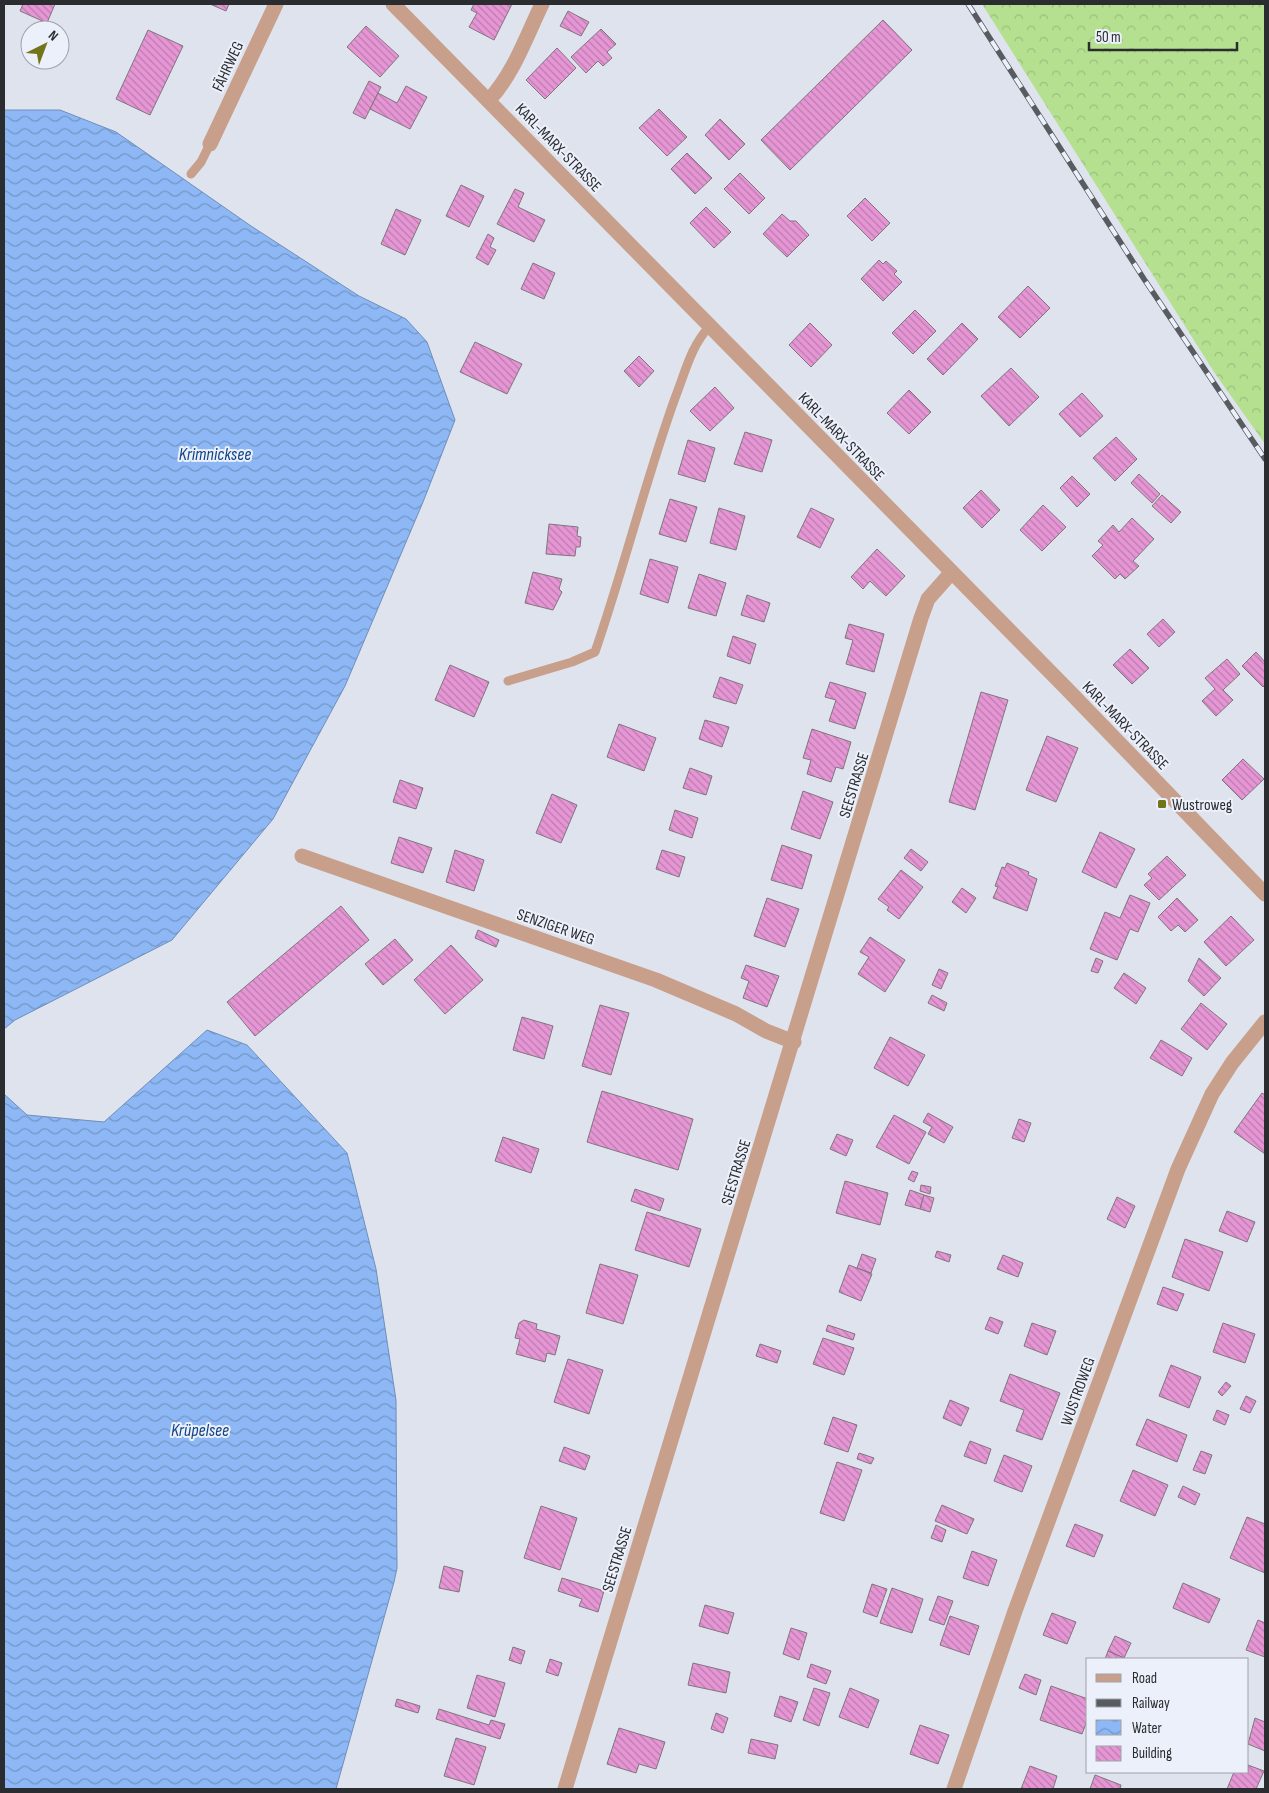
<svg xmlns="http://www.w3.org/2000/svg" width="1269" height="1793" viewBox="0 0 1269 1793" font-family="'Sofia Sans Condensed',sans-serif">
<defs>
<pattern id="forest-crowns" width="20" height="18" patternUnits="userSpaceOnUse" patternTransform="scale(1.25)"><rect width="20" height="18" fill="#b4e090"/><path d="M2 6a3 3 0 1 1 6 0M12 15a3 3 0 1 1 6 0" fill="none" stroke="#9bc07c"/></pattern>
<pattern id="water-waves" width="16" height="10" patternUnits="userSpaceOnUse" patternTransform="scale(1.25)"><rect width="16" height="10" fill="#8db8f5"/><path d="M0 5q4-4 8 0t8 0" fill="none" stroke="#7396c7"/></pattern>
<pattern id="building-back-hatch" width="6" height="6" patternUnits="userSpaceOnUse" patternTransform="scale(1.25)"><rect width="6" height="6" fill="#e796d5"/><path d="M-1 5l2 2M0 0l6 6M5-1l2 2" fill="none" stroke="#bb7bad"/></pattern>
</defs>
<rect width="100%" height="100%" fill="#dee3ed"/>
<!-- forest -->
<polygon fill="url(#forest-crowns)" points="982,4 1265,4 1265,444 1214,372"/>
<!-- water -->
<g fill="url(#water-waves)" stroke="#708eba">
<polygon points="4,110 60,110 116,132 251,226 359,296 406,319 427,342 455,420 423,502 345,686 273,819 172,940 15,1020 4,1029"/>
<polygon points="207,1030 247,1045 347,1153 376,1269 396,1400 397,1568 394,1582 336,1789 4,1789 4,1094 27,1115 104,1122"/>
</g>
<!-- building -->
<g fill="url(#building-back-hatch)" stroke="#7f767d">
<polygon points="23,4 55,4 47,23 20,11"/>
<polygon points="210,4 229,4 226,11"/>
<polygon points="474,4 512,4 494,40 469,27 477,13 471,10"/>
<polygon points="568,11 589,22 581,36 560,26"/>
<polygon points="883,20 912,50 790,170 761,140"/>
<polygon points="366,26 399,56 380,77 347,47"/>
<polygon points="601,29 616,44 607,52 612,58 603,66 598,61 586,73 571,57"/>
<polygon points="148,30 183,46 150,115 116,99"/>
<polygon points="557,48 576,68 545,99 526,80"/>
<polygon points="369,81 381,87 365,119 353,113"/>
<polygon points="406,86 427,97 410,129 370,109 378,93 397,103"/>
<polygon points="659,109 687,137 667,156 639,128"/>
<polygon points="720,119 745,144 729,160 705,135"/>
<polygon points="687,153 712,178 695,194 671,169"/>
<polygon points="740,173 765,198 749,214 724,189"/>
<polygon points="461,185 484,196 469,227 446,216"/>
<polygon points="515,189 524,193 518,207 545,220 534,242 497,224"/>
<polygon points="865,198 890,223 872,241 847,216"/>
<polygon points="706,207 731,232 714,248 690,223"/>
<polygon points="396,209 421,220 405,255 381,244"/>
<polygon points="782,214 790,221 796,221 809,235 787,257 763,234"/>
<polygon points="488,234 494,238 490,247 496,250 488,265 476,258"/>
<polygon points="879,260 883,264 886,261 897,271 894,274 902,282 883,301 861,279"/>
<polygon points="533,263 555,273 544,299 521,289"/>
<polygon points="1028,286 1050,308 1020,338 998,317"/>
<polygon points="915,310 936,331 913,354 892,333"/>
<polygon points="810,323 832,345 811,367 789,345"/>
<polygon points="962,323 978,339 943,375 927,359"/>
<polygon points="475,342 522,364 507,394 460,372"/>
<polygon points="639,356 654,371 639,387 624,371"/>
<polygon points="1011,368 1039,397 1009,426 981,396"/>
<polygon points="715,387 734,408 710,431 690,411"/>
<polygon points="909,390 931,412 909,434 887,413"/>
<polygon points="1082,393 1103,416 1080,437 1059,414"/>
<polygon points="745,432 772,440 762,472 734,464"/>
<polygon points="1116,437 1137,459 1115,481 1093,458"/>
<polygon points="688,440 715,448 705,482 678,474"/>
<polygon points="1139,474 1160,494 1152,503 1131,483"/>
<polygon points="1072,476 1090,494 1077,507 1060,488"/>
<polygon points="981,490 1000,510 982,528 963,508"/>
<polygon points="1162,495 1181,512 1171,523 1152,506"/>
<polygon points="670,499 697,507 686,542 659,534"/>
<polygon points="1043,505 1066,527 1042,551 1020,530"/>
<polygon points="719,508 745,516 736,550 710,543"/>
<polygon points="811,508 834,519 820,548 797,537"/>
<polygon points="1132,518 1154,539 1133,561 1139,566 1125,579 1120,574 1115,579 1092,556 1103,545 1098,541 1113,525 1119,532"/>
<polygon points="549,524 578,527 577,536 581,537 580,547 576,547 575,556 546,554"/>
<polygon points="877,549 905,576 886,596 870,581 863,589 851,577"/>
<polygon points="650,559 678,567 668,603 640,594"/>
<polygon points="533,572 562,579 559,589 562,592 553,610 525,603"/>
<polygon points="699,574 726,583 716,616 688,608"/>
<polygon points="747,595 770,603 764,622 741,615"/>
<polygon points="1163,619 1175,632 1159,647 1147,634"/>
<polygon points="849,624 884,634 874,672 846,664 853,640 845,638"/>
<polygon points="733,636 756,644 750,664 727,656"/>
<polygon points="1130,649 1149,668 1132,684 1113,665"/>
<polygon points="1256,652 1265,662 1265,685 1263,687 1242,666"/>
<polygon points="1227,659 1240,674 1223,690 1233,700 1216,716 1202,701 1215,689 1205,678"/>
<polygon points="450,665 489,682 474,717 435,700"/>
<polygon points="720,677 743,685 736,704 713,697"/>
<polygon points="830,682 866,693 855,729 829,721 836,700 825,697"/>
<polygon points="981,692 1008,700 975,810 949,802"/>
<polygon points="705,720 729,727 722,747 699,739"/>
<polygon points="619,724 656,738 644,771 607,757"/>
<polygon points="812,729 851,742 843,769 836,767 831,782 807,774 811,760 803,758"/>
<polygon points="1047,736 1078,748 1056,802 1026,790"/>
<polygon points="1243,759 1264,779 1242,800 1222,780"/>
<polygon points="690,768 712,776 706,795 683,788"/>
<polygon points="400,780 423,788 416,809 393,802"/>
<polygon points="803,791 833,802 820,839 791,829"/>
<polygon points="552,794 577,805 561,843 536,833"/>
<polygon points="675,810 698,818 692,838 669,830"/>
<polygon points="1100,832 1135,849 1116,888 1082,872"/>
<polygon points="399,837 432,848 423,873 391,863"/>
<polygon points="782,845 812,855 802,889 771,880"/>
<polygon points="911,849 928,862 921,871 904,858"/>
<polygon points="455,850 484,860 474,891 446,882"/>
<polygon points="662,850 685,857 679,877 656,869"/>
<polygon points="1167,856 1186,875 1159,900 1144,885 1152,878 1148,874"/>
<polygon points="1007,863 1029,872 1028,875 1037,879 1027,911 993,898 998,887 995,886 1002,867 1005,868"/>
<polygon points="901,870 923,887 899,919 887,910 889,907 878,899"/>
<polygon points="962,888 976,898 966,913 952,902"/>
<polygon points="1130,895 1150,903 1138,932 1130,929 1117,960 1090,949 1105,912 1120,918"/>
<polygon points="767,898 799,909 785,947 754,936"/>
<polygon points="1177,898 1198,920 1185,932 1178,925 1171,931 1158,917"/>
<polygon points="341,906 369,940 255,1036 227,1002"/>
<polygon points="1231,916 1254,940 1226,966 1204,942"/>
<polygon points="478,930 499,940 496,947 475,938"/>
<polygon points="870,937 905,960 885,992 858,974 869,957 860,952"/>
<polygon points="395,939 413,960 383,985 365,964"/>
<polygon points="451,945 483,980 445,1014 414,980"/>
<polygon points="1096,958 1103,961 1098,973 1091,971"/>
<polygon points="1199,958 1221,978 1204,996 1188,981"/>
<polygon points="746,965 779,976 767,1007 743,998 749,981 741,978"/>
<polygon points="939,969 948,973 941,989 932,985"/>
<polygon points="1124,973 1146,988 1136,1004 1114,988"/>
<polygon points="932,995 947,1003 944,1011 928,1003"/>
<polygon points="1201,1003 1227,1024 1207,1050 1181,1029"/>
<polygon points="600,1005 629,1013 611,1075 582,1066"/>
<polygon points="522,1017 553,1026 544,1059 513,1050"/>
<polygon points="890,1037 925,1055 908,1086 874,1068"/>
<polygon points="1161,1040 1192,1058 1182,1076 1150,1058"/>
<polygon points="602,1091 693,1119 678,1170 587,1142"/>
<polygon points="1262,1093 1265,1095 1265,1154 1234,1132"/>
<polygon points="928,1113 953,1127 944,1143 928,1134 932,1127 923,1122"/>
<polygon points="894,1115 926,1132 909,1164 876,1147"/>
<polygon points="1019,1119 1031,1123 1024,1142 1012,1138"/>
<polygon points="837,1134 853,1140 846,1156 830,1149"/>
<polygon points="503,1137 539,1149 531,1173 495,1161"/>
<polygon points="912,1171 918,1173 914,1182 908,1179"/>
<polygon points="845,1181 888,1193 880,1225 836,1213"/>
<polygon points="921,1185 931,1187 930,1194 920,1191"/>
<polygon points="635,1189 664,1199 660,1211 631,1201"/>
<polygon points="910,1190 924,1195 920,1209 905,1205"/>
<polygon points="924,1195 934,1198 930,1212 920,1209"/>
<polygon points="1117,1197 1135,1206 1125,1228 1107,1219"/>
<polygon points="1227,1211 1255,1222 1247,1242 1219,1231"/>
<polygon points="647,1212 701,1229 689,1267 635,1250"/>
<polygon points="1185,1239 1223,1252 1209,1291 1172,1277"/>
<polygon points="937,1251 951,1255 949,1262 935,1257"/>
<polygon points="862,1254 876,1259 871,1273 857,1268"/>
<polygon points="1003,1255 1023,1263 1018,1277 997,1269"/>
<polygon points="600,1264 638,1275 623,1324 586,1313"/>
<polygon points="849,1265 872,1274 861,1301 839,1292"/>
<polygon points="1163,1287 1184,1294 1177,1311 1157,1304"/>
<polygon points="990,1317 1003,1322 998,1334 985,1329"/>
<polygon points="524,1320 537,1324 536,1329 560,1336 555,1355 547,1353 545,1362 516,1354 520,1339 515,1338 519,1323"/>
<polygon points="1032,1323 1056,1331 1047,1355 1024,1346"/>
<polygon points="1223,1323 1255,1334 1245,1363 1213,1352"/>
<polygon points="828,1325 855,1334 853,1340 826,1331"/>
<polygon points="823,1338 854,1348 844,1375 813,1364"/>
<polygon points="760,1344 781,1351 777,1363 756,1356"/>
<polygon points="568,1359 603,1370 589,1414 554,1402"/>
<polygon points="1171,1365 1201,1377 1189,1408 1159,1396"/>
<polygon points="1010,1374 1060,1393 1042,1440 1016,1431 1024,1410 1000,1401"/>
<polygon points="1226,1382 1231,1386 1222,1396 1218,1392"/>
<polygon points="1246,1396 1256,1401 1250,1413 1240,1409"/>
<polygon points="950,1400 969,1408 961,1426 943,1418"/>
<polygon points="1217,1410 1229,1415 1225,1425 1213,1420"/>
<polygon points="833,1417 857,1425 848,1452 824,1444"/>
<polygon points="1147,1419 1187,1435 1177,1462 1136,1445"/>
<polygon points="970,1441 991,1449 986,1464 964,1456"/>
<polygon points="564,1447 590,1456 585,1470 559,1461"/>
<polygon points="1201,1451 1212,1455 1205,1474 1193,1470"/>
<polygon points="859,1453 874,1458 871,1464 857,1459"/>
<polygon points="1004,1455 1032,1466 1022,1492 994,1481"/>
<polygon points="837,1462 862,1470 844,1521 820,1513"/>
<polygon points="1133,1470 1168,1485 1155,1516 1120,1501"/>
<polygon points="1183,1486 1200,1494 1195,1505 1178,1497"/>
<polygon points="942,1505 974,1519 967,1534 935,1521"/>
<polygon points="541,1506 577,1518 560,1570 524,1558"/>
<polygon points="1247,1517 1265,1524 1265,1573 1230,1558"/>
<polygon points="1075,1524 1103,1535 1094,1557 1066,1546"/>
<polygon points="936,1525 946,1530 942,1542 931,1538"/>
<polygon points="972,1551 997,1560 988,1586 963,1578"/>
<polygon points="444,1566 463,1571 459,1592 439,1588"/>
<polygon points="562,1578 604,1591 598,1612 579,1606 582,1599 558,1591"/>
<polygon points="1183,1583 1220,1599 1209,1623 1173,1608"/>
<polygon points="872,1584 887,1589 877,1617 863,1612"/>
<polygon points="892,1588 923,1599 912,1633 880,1623"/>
<polygon points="938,1596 953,1601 944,1625 929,1620"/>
<polygon points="705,1605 734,1613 728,1634 699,1626"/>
<polygon points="1052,1613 1076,1622 1067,1644 1043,1635"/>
<polygon points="950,1616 979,1626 969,1655 940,1645"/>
<polygon points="1258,1620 1265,1623 1265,1657 1246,1650"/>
<polygon points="791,1628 807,1633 799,1660 783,1654"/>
<polygon points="1115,1636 1131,1643 1124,1658 1108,1651"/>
<polygon points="513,1647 525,1651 521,1664 509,1660"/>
<polygon points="1108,1651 1124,1658 1124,1659 1105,1659"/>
<polygon points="550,1659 562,1663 558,1676 546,1672"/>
<polygon points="693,1663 730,1672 726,1693 688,1685"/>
<polygon points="811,1664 831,1671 826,1684 807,1677"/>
<polygon points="1025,1674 1041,1680 1036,1695 1019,1688"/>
<polygon points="477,1675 505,1683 495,1717 467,1708"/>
<polygon points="1051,1686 1088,1699 1088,1718 1082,1734 1040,1720"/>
<polygon points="814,1688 830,1693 819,1726 803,1720"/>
<polygon points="850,1688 879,1700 868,1728 839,1717"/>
<polygon points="780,1696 798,1702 791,1722 774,1716"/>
<polygon points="397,1699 420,1706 418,1713 395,1706"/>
<polygon points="439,1709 489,1725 491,1720 505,1724 500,1739 436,1719"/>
<polygon points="716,1713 728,1718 723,1733 711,1729"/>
<polygon points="1255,1718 1265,1722 1265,1751 1248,1744"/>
<polygon points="920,1725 949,1735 938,1764 910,1754"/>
<polygon points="619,1728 665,1742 656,1769 639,1764 636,1773 607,1764"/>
<polygon points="456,1738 486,1747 474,1785 444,1776"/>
<polygon points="751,1739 778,1745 775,1759 748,1753"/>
<polygon points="1248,1765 1264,1771 1256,1789 1227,1789 1234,1772 1248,1772"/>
<polygon points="1030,1766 1057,1776 1053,1789 1021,1789"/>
<polygon points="1095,1775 1121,1785 1120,1789 1090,1789"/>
</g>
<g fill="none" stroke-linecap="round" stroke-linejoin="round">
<!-- service -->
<g stroke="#c79f8b" stroke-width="9">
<polyline points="191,174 201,162 210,144"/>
<path d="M 508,681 L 572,662 L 595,652 C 624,568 645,482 675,398 C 685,373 691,346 709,327"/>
</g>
<!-- minor -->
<g stroke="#c79f8b" stroke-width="15">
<path d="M 489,100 C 514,73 526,37 542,4"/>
<polyline points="210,144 276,4"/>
<polyline points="302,856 656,980 736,1014 766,1031 794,1042"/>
<polyline points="565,1789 921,618 928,599 951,573"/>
<polyline points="954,1789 1015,1611 1178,1169 1212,1094 1232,1063 1265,1022"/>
</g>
<!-- tertiary -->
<polyline stroke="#c79f8b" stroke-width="15" points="393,4 1066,688 1265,894"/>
<defs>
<polyline id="rail" points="968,4 1144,279 1265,459"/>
</defs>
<!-- rail casing -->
<use href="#rail" stroke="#585b60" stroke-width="5.5"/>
<!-- rail -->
<use href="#rail" stroke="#ecf0fa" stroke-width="4" stroke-dasharray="11" stroke-linecap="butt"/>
</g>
<!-- markers -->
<rect fill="#72741a" stroke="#ecf0fa" stroke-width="2" x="1157" y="799" width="10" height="10" rx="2.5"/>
<g text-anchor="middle" stroke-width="4" stroke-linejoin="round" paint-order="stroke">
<!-- street labels -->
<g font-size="16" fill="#2b2c30" stroke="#ecf0fa">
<text transform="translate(227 66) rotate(-65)" y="6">FÄHRWEG</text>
<text transform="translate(559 147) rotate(46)" y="6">KARL-MARX-STRASSE</text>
<text transform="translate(842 436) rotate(46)" y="6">KARL-MARX-STRASSE</text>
<text transform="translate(1126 725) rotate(46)" y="6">KARL-MARX-STRASSE</text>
<text transform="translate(853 785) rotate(-73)" y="6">SEESTRASSE</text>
<text transform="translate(556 926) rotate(19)" y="6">SENZIGER WEG</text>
<text transform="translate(735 1172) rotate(-73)" y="6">SEESTRASSE</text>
<text transform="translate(1077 1391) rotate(-70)" y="6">WUSTROWEG</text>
<text transform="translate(616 1559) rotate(-73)" y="6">SEESTRASSE</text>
</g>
<!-- poi labels -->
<g font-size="16" fill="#2b2c30" stroke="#ecf0fa" text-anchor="start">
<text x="1172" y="810">Wustroweg</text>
</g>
<!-- water labels -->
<g font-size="18" font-style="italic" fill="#104486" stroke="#ecf0fa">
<text x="215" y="460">Krimnicksee</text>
<text x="200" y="1436">Krüpelsee</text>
</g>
</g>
<!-- border -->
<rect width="1269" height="1793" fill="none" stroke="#2b2c30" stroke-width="10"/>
<!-- legend -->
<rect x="1086" y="1658" width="162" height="115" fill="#ecf0fa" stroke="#9fa2a9"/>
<rect x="1096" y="1674" width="25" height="8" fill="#c79f8b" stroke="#9fa2a9"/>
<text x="1132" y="1683" font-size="15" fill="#2b2c30">Road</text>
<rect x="1096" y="1699" width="25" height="8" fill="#585b60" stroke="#9fa2a9"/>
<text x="1132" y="1708" font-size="15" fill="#2b2c30">Railway</text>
<rect x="1096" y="1720" width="25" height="15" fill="url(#water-waves)" stroke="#9fa2a9"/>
<text x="1132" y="1733" font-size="15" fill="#2b2c30">Water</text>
<rect x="1096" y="1746" width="25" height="15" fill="url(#building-back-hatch)" stroke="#9fa2a9"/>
<text x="1132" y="1758" font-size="15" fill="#2b2c30">Building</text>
<!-- north arrow -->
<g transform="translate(45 45) rotate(42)"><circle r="24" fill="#ecf0fa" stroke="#9fa2a9"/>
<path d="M0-4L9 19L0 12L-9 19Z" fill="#72741a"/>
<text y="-8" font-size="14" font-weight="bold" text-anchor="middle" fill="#2b2c30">N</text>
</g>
<!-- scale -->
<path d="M1089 42v8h148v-8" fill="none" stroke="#2b2c30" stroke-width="2.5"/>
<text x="1096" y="42" font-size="15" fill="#2b2c30" stroke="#ecf0fa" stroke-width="4" paint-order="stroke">50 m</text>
</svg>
